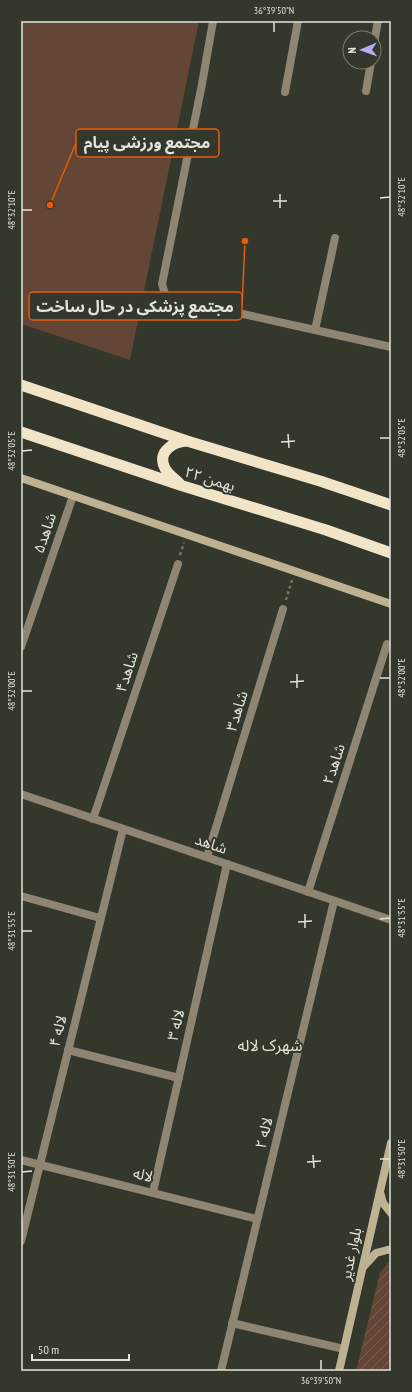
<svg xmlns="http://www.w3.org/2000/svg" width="412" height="1392" viewBox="0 0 412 1392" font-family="'PT Sans Narrow','Noto Sans Arabic',sans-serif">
<defs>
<pattern id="garden-furrows" width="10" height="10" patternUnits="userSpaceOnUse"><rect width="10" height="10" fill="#634635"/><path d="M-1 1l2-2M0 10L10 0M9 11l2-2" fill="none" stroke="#796152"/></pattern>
</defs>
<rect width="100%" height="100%" fill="#34382c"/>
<!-- garden -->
<polygon fill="url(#garden-furrows)" points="388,1263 391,1263 391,1371 356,1371 380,1273"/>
<!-- pitch -->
<polygon fill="#634635" points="21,21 199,21 130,360 21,324"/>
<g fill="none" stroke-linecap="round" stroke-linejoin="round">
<!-- path -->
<g stroke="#72756b" stroke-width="2.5" stroke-dasharray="3 3" stroke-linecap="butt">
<polyline points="180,555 184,543"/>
<polyline points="286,600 292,580"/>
</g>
<!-- minor -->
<g stroke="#8e8572" stroke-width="8">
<polyline points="213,21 202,84 162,284 166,297 315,330"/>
<polyline points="374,43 378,21"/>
<polyline points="366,91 371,62"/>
<polyline points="285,92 298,21"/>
<polyline points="335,238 315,330 391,347"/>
<polyline points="21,647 73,496"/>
<polyline points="93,819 178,564"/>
<polyline points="207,857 283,609"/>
<polyline points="308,892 387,644"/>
<polyline points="21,896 100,918"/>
<polyline points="68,1050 179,1078"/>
<polyline points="21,1160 257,1219"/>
<polyline points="153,1192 227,864"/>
<polyline points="232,1323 344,1349"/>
<polyline points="221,1371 334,901"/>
</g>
<!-- tertiary -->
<g stroke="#8e8572" stroke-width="8">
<polyline points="21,794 391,920"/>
<polyline points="21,1241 123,829"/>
</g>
<!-- secondary -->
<g stroke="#bfb293" stroke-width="8">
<polyline points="21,478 391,604"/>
<polyline points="380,1192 383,1203 391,1213"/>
<polyline points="364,1266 376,1253 391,1249"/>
<polyline points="339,1371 391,1143"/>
</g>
<!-- trunk -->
<g stroke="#f2e4c7" stroke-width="11">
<polyline points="21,385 187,441 320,481 391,505"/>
<polyline points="21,432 183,486 326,530 391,553"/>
<path d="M 179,483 C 174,478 166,473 164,466 C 158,451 174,442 186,441"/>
</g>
</g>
<!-- ticks -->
<path fill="none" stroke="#e2e4dc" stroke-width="1.5" d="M 274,22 L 274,32M 280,194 L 280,208M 380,198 L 390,197M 273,201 L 287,201M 22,210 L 32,210M 288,434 L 289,448M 380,438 L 390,438M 281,442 L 295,441M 22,451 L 32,450M 297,674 L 297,688M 380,678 L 390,678M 290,682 L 304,681M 22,691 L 32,691M 305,914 L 305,928M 380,919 L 390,918M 298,922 L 312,921M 22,931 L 32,931M 313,1155 L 314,1168M 380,1159 L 390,1159M 307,1162 L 321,1161M 22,1172 L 32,1171M 321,1360 L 321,1370"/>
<g text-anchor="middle" stroke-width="4" stroke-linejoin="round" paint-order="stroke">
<!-- street labels -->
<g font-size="15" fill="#e2e4dc" stroke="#34382c">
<text transform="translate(210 479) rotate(17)" y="5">۲۲ بهمن</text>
<text transform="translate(45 533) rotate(-71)" y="5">شاهد۵</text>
<text transform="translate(127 672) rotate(-72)" y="5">شاهد۴</text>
<text transform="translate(237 711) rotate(-73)" y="5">شاهد۳</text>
<text transform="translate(334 764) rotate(-72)" y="5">شاهد۲</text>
<text transform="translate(211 844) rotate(19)" y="5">شاهد</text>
<text transform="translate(176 1025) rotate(-77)" y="5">لاله ۳</text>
<text transform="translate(58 1031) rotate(-76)" y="5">لاله ۴</text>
<text transform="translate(264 1133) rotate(-76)" y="5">لاله ۲</text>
<text transform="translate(143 1175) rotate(14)" y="5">لاله</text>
<text transform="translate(351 1254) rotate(-78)" y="5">بلوار غدیر</text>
</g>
<!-- neighbourhood labels -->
<g font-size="16" fill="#e1e5d6" stroke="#34382c">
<text x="270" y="1051">شهرک لاله</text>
</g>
</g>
<!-- callouts -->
<path fill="none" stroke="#e8590c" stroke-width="1.5" d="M50 205L76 143M245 241L242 306"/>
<g fill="#e8590c" stroke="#34382c" stroke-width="1.5">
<circle cx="50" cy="205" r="4"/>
<circle cx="245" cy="241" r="4"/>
</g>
<g fill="#34382c" stroke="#e8590c" stroke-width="1.5">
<rect x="76" y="129" width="143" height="28" rx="4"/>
<rect x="29" y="292" width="213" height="28" rx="4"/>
</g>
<g font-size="16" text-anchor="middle" font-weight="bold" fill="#e2e4dc">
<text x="147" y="148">مجتمع ورزشی پیام</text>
<text x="135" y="312">مجتمع پزشکی در حال ساخت</text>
</g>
<!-- border -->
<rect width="412" height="1392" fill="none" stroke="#34382c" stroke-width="44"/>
<!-- north arrow -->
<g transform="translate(362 50) rotate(268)"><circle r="19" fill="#34382c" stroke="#7a7d72"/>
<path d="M0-3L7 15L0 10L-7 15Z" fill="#b7abf8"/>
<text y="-6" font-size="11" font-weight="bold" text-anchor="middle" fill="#e2e4dc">N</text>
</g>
<!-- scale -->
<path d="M32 1354v6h97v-6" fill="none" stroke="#e2e4dc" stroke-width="2"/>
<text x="38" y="1354" font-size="12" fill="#e2e4dc" stroke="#34382c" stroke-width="3" paint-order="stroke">50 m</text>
<rect x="22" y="22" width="368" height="1348" fill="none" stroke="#e2e4dc" stroke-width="1.5"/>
<g font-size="10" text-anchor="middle" fill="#e2e4dc">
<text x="274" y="14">36°39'50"N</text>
<text transform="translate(401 197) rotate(-90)" y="4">48°32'10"E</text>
<text transform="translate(11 210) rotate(-90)" y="4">48°32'10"E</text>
<text transform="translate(401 438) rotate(-90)" y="4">48°32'05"E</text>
<text transform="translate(11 451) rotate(-90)" y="4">48°32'05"E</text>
<text transform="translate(401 678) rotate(-90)" y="4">48°32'00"E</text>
<text transform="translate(11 691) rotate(-90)" y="4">48°32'00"E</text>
<text transform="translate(401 918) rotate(-90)" y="4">48°31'55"E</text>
<text transform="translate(11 931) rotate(-90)" y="4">48°31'55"E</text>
<text transform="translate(401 1159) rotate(-90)" y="4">48°31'50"E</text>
<text transform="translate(11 1172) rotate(-90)" y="4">48°31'50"E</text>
<text x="321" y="1384">36°39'50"N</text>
</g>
</svg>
